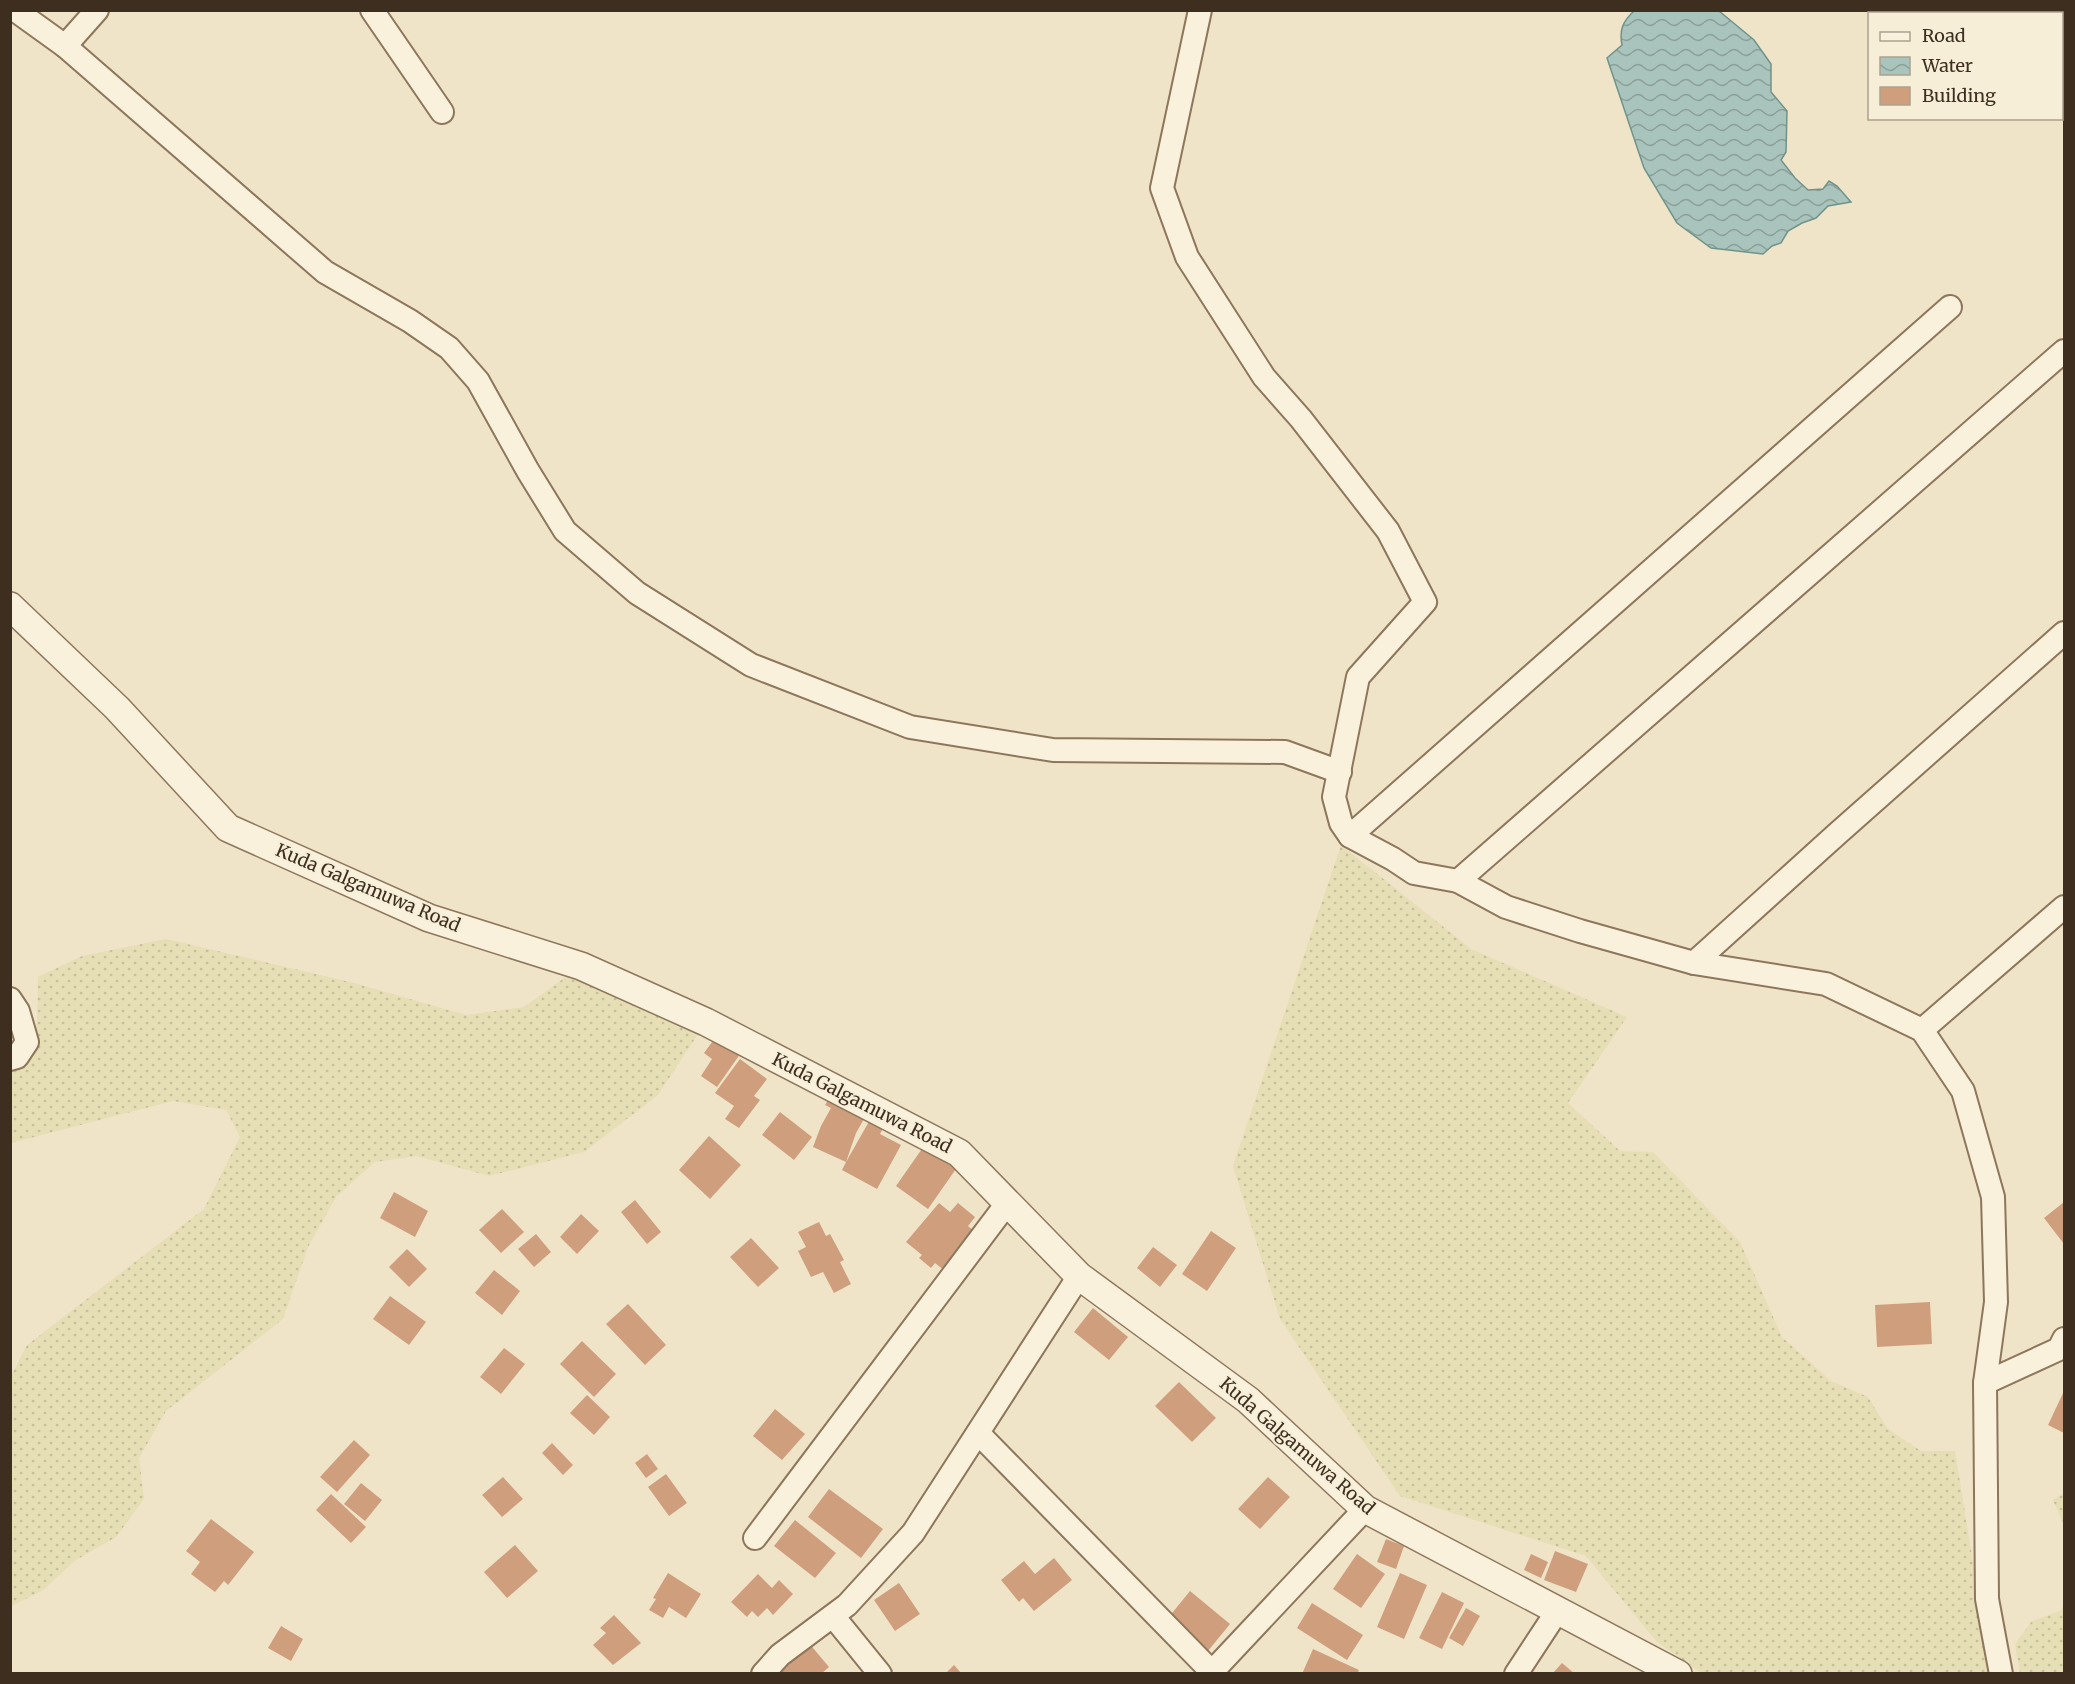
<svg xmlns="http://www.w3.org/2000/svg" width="2075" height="1684" viewBox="0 0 2075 1684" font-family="Merriweather,serif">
<defs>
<pattern id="farmland-dots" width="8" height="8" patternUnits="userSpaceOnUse" patternTransform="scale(1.5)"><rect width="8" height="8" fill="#e6deb5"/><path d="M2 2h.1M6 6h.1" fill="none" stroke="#c6bf9b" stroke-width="1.8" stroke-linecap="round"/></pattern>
<pattern id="water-waves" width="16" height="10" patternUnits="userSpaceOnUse" patternTransform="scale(1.5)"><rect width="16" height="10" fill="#a9c4bc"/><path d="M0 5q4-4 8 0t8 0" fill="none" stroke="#8ba098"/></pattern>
</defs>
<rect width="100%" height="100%" fill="#f0e4c8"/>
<!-- farmland -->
<g fill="url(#farmland-dots)">
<polygon points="1341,845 1471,949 1627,1017 1568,1103 1620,1151 1653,1152 1740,1242 1782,1337 1831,1381 1868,1397 1888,1429 1921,1451 1955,1451 1991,1673 1701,1673 1657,1642 1586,1556 1400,1496 1280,1319 1233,1166"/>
<polygon points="166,939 354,983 466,1015 524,1007 581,966 706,1022 658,1095 584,1152 489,1176 417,1156 375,1162 336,1197 308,1247 283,1319 166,1411 139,1458 144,1499 116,1537 76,1560 42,1591 11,1606 10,1378 27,1345 204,1209 240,1137 226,1110 173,1101 11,1143 11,1046 21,1043 37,1025 38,977 82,956"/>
<polygon points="2064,1493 2064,1526 2053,1500"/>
<polygon points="2064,1605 2064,1673 2020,1673 2015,1644 2032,1621 2060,1611"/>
</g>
<!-- water -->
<path fill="url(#water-waves)" stroke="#6f938a" stroke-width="1.5" d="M 1634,11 L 1719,11 L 1754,40 L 1771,64 L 1771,92 L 1787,111 L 1786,152 L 1781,160 L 1795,178 L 1808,190 L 1823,189 L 1829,181 L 1837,186 L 1851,202 L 1828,206 L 1816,218 L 1802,223 L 1788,231 L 1781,243 L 1772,246 L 1763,254 L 1711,248 L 1677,223 L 1644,168 L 1607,58 L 1622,45 C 1619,30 1623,21 1634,11 Z"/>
<!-- building -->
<g fill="#cf9f7d">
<polygon points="718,1034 743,1050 717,1087 701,1076 712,1059 704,1053"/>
<polygon points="740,1059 767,1079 754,1096 760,1100 739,1128 725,1119 734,1106 715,1093"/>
<polygon points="832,1094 868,1112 856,1133 846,1162 875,1111 888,1118 880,1134 901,1145 877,1189 842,1170 846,1162 813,1147 821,1126 831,1108 825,1105"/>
<polygon points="780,1112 812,1137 794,1160 762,1135"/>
<polygon points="709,1136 741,1165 710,1199 679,1170"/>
<polygon points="926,1143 958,1166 928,1209 896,1186"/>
<polygon points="394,1192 428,1211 415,1237 380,1218"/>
<polygon points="635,1200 661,1232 647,1244 621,1212"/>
<polygon points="2064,1202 2064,1244 2044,1218"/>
<polygon points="939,1203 950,1212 958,1203 975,1217 968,1226 976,1233 945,1271 935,1263 931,1268 919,1258 922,1255 906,1242"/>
<polygon points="502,1209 524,1232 501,1253 479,1230"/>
<polygon points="581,1214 599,1231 577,1254 560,1237"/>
<polygon points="819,1222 826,1236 830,1234 844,1260 840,1262 851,1284 834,1293 823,1272 811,1277 798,1251 806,1247 798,1232"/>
<polygon points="1211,1231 1236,1248 1207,1291 1182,1274"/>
<polygon points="536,1234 551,1252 534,1267 518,1249"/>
<polygon points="751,1238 779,1268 758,1287 730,1257"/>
<polygon points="1153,1247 1177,1265 1160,1287 1137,1268"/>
<polygon points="407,1249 427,1269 409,1287 389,1267"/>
<polygon points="494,1270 520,1291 502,1315 475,1293"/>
<polygon points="390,1296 426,1322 409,1345 373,1319"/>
<polygon points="1930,1302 1932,1344 1877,1347 1875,1305"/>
<polygon points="628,1304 666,1345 645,1365 606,1324"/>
<polygon points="1093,1308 1128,1337 1109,1360 1074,1332"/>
<polygon points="582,1341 616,1374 594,1397 560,1364"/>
<polygon points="504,1348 525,1364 501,1394 480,1377"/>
<polygon points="1179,1382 1216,1418 1192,1442 1155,1406"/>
<polygon points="2064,1391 2064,1433 2048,1425"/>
<polygon points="587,1395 610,1417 594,1435 570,1413"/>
<polygon points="775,1409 805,1434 782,1460 753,1436"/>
<polygon points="354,1440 370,1455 337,1492 320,1477"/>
<polygon points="552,1443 573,1465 563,1475 542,1453"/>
<polygon points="647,1454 658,1469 646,1478 635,1463"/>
<polygon points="666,1474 687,1503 669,1516 648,1487"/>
<polygon points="503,1477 523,1499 502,1517 482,1495"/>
<polygon points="1268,1477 1290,1497 1260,1529 1238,1509"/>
<polygon points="361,1483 382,1500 365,1521 344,1504"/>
<polygon points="829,1489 883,1529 861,1558 808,1517"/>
<polygon points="331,1494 366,1527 351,1543 316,1510"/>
<polygon points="211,1519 254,1552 228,1585 224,1581 215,1592 191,1574 200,1562 186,1551"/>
<polygon points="795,1520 836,1553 815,1578 774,1546"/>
<polygon points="1386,1539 1404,1546 1396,1569 1377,1562"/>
<polygon points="515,1545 538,1571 507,1598 484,1572"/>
<polygon points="1555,1551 1588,1564 1576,1592 1544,1580"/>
<polygon points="1357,1554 1385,1574 1361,1608 1333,1589"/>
<polygon points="1531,1554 1548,1562 1541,1578 1524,1570"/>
<polygon points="1054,1558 1072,1580 1034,1611 1023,1598 1019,1602 1001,1580 1024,1561 1035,1574"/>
<polygon points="668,1573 701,1594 686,1618 669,1607 663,1618 649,1610 656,1599 653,1598"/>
<polygon points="1400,1573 1427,1585 1404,1639 1377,1627"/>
<polygon points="758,1574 772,1588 779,1580 793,1594 773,1615 767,1608 758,1617 752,1611 747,1617 731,1602"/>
<polygon points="899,1583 920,1614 895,1631 874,1600"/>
<polygon points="1190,1591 1230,1624 1208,1651 1168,1618"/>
<polygon points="1442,1592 1464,1603 1442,1649 1419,1638"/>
<polygon points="1312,1603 1363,1635 1347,1660 1297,1628"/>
<polygon points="1466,1608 1480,1616 1463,1646 1449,1638"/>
<polygon points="614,1615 641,1643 613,1665 593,1645 606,1633 600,1628"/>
<polygon points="281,1626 303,1639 291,1661 268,1648"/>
<polygon points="808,1642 829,1667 821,1674 779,1674 775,1669"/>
<polygon points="1313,1649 1359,1670 1357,1674 1302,1674"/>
<polygon points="1562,1663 1575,1674 1552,1674"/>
<polygon points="954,1665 962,1674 945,1674"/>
</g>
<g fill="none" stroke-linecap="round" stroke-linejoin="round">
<defs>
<g id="minor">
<polyline points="15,10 65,46 325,272 410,321 449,348 478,381 528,471 565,531 637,593 751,665 910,727 1053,750 1285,752 1340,772"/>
<polyline points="372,10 442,112"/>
<polyline points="1200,10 1162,188 1187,257 1264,377 1301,419 1388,531 1425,602 1358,677 1334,797 1341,823 1350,836 1393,859 1414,873 1458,881 1506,907 1580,931 1694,963 1826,984 1922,1030 1963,1091 1993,1197 1996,1302 1985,1383 1987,1599 2001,1674"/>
<polyline points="65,46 97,10"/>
<polyline points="1350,836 1950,307"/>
<polyline points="1458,881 2064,351"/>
<polyline points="1694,963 1837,834 2064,633"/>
<polyline points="10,999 18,1011 27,1042 17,1057 10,1059"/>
<polyline points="1922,1030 2064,907"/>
<polyline points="1985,1383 2059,1349 2064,1339"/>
<polyline points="978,1433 1212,1672"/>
<polyline points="755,1538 1008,1202"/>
<polyline points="833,1616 880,1674"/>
<polyline points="763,1674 780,1655 847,1605 913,1533 1079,1276"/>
<polyline points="1210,1674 1365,1509"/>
<polyline points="1516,1674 1558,1610"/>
</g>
<polyline id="tertiary" points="10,606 117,708 228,828 429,918 581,966 706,1022 959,1153 1079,1276 1248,1400 1365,1509 1678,1674"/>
</defs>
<!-- minor casing -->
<use href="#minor" stroke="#8d765c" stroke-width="26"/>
<!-- tertiary casing -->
<use href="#tertiary" stroke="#8d765c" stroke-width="30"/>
<!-- minor -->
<use href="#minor" stroke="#faf1dc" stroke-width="22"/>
<!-- tertiary -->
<use href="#tertiary" stroke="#faf1dc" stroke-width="27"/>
</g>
<g text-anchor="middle" stroke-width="4.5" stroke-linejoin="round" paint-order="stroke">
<!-- street labels -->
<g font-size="18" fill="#3d2e20" stroke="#f7eed8">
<text transform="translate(368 888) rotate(23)" y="6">Kuda Galgamuwa Road</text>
<text transform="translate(862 1103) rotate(27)" y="6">Kuda Galgamuwa Road</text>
<text transform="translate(1297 1446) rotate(41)" y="6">Kuda Galgamuwa Road</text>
</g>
</g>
<!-- border -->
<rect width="2075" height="1684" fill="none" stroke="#3d2e20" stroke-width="24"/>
<!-- legend -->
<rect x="1868" y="12" width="195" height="108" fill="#f7eed8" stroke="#ada18e" stroke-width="1.5"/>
<rect x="1880" y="32" width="30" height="9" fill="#faf1dc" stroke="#ada18e" stroke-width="1.5"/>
<text x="1922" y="42" font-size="18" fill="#3d2e20">Road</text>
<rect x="1880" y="57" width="30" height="18" fill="url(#water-waves)" stroke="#ada18e" stroke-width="1.5"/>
<text x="1922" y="72" font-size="18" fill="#3d2e20">Water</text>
<rect x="1880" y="87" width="30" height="18" fill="#cf9f7d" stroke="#ada18e" stroke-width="1.5"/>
<text x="1922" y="102" font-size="18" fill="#3d2e20">Building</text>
</svg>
